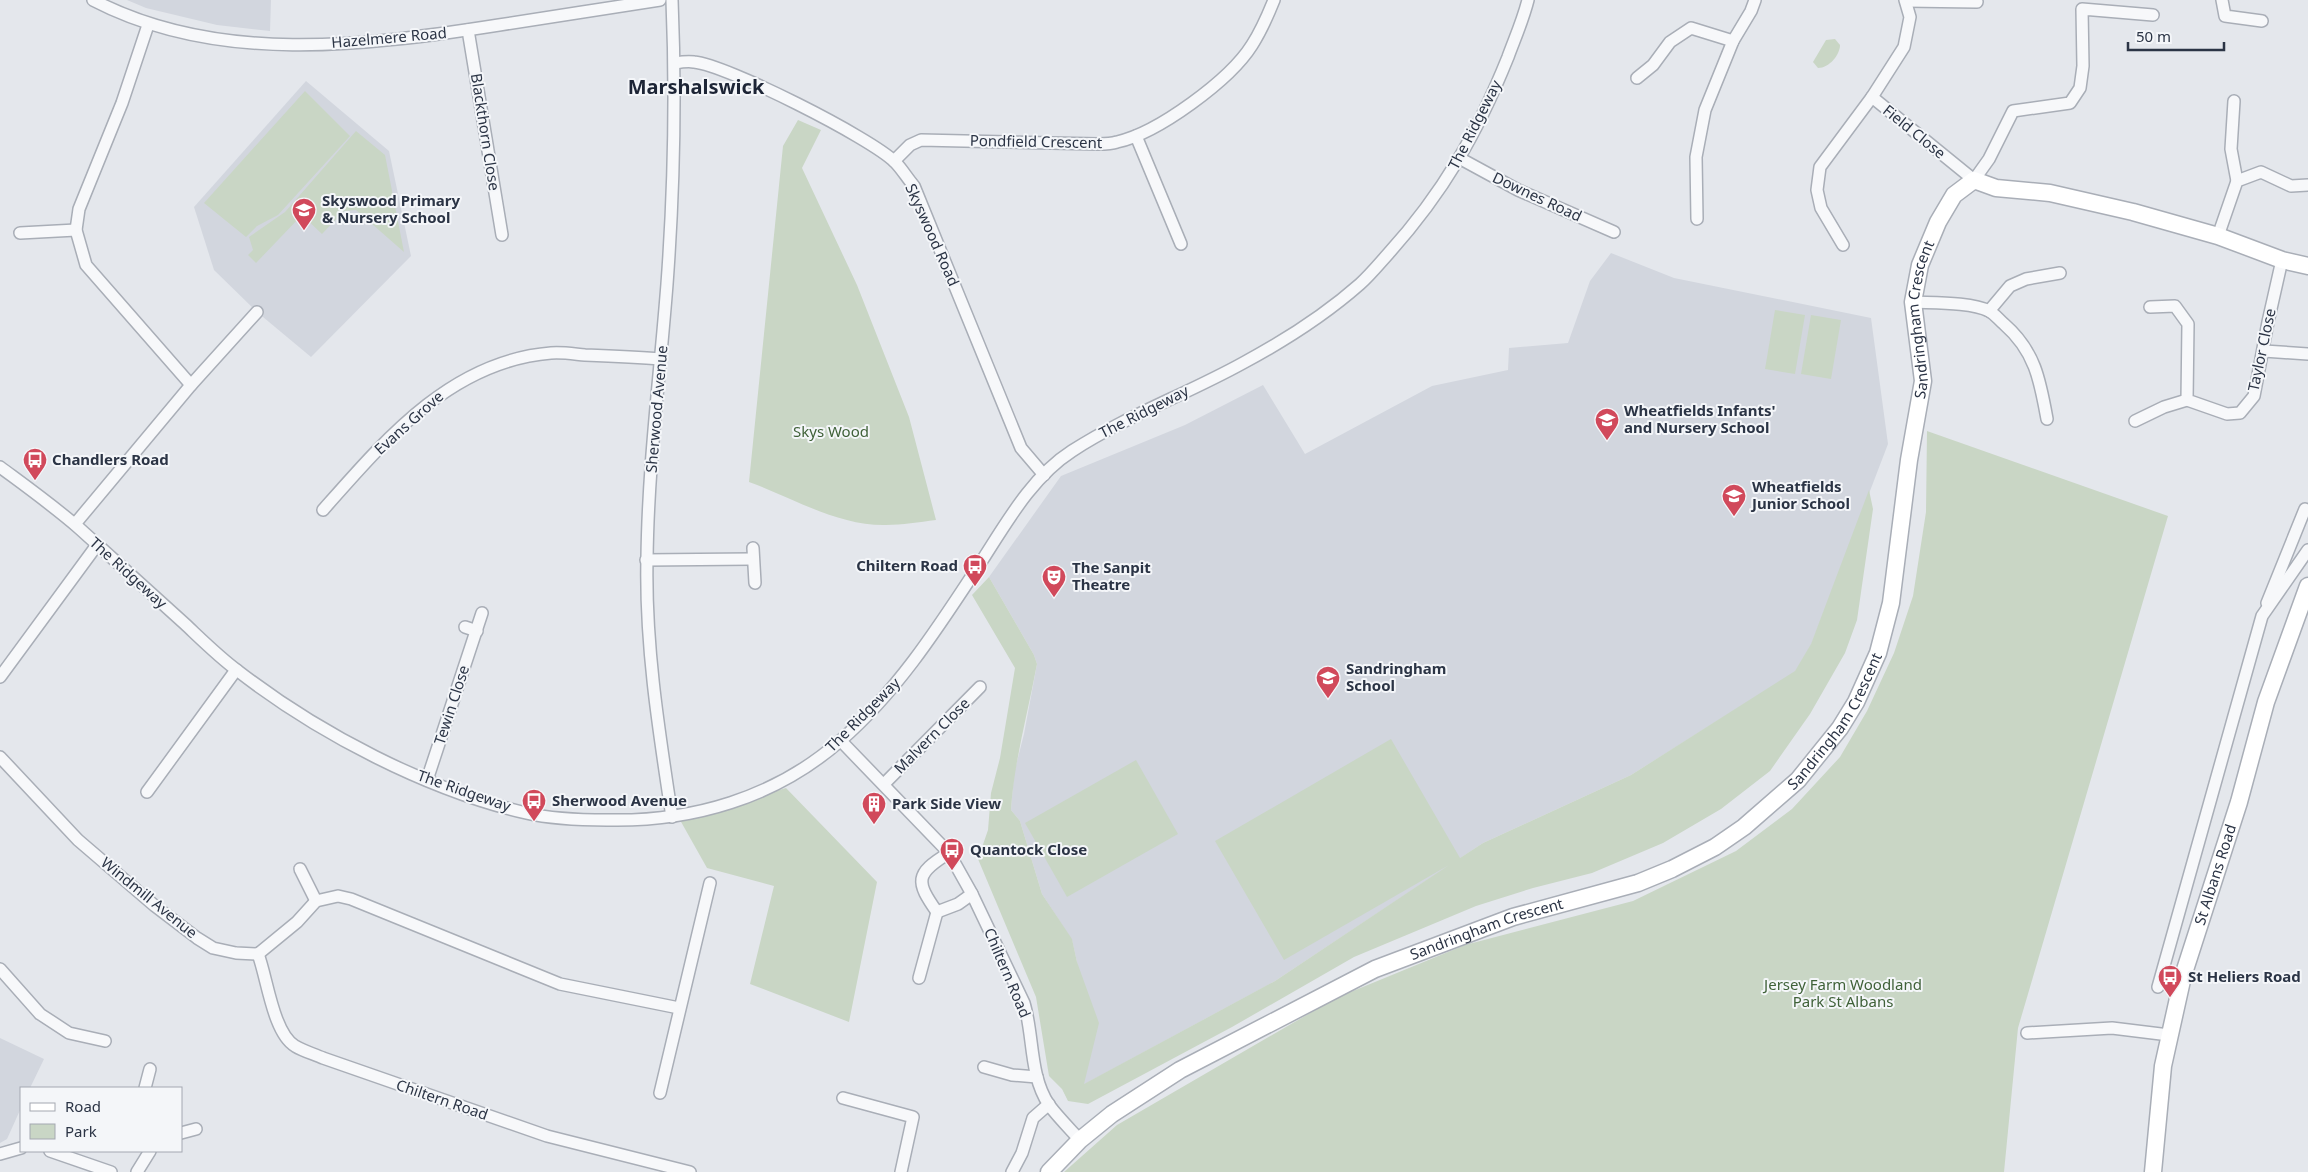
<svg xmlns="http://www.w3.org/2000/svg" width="2308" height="1172" viewBox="0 0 2308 1172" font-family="'Noto Sans',sans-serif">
<rect width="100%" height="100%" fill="#e4e7ec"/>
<!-- built -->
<g fill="#d2d6de">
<polygon points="127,0 271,0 270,31 217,25 146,8"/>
<polygon points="306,81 389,151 411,256 311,357 257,312 214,270 194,207"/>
<polygon points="1611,253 1674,278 1871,318 1888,444 1811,645 1795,672 1631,775 1483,843 1275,981 1083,1085 1077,962 1072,940 1042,894 1020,821 1011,810 1014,773 1024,734 1037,664 1034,655 989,577 1061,476 1185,425 1263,385 1305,454 1432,386 1508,370 1509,348 1568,343 1590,281"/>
<polygon points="0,1038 44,1059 30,1088 21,1088 21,1108 7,1139 0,1143"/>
</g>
<!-- green -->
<g fill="#c9d6c5">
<path d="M 1835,39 L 1840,45 C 1840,55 1829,68 1818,68 L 1813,62 L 1826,40 Z"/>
<polygon points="305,91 350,136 278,215 257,226 246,237 204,203"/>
<path d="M 798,120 L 821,130 L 802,168 L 857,285 L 909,417 L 936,520 C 919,522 902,525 886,525 C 838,526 793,498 749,482 L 783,146 Z"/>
<polygon points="356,131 385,155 404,252 356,210 344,211 322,234 302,215 256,263 248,255 253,250 249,237 285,212"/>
<polygon points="1775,310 1805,315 1795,374 1765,369"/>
<polygon points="1811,315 1841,320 1831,379 1801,374"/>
<polygon points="1927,431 2168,516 2018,1028 2004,1172 1064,1172 1117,1125 1336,998 1465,945 1633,901 1736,851 1792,809 1840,757 1867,711 1894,653 1913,596 1926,512"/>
<path d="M 1869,490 L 1873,509 L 1857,620 L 1845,653 L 1810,714 L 1770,771 L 1721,809 L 1663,843 L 1592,873 L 1533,888 L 1476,906 L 1354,957 L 1232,1027 L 1088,1104 L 1068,1101 L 1062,1089 L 1049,1076 L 1036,997 L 978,859 L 988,830 L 991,793 L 1000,758 L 1015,668 L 972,595 L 989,577 L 1034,655 L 1037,664 C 1028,713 1014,761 1011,810 L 1020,821 L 1042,894 L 1072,939 L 1077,962 L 1099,1023 L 1084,1084 L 1275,981 L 1449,865 L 1284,960 L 1215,841 L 1391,739 L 1460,858 L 1483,843 L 1631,775 L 1795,671 L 1811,644 Z"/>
<polygon points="1136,760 1178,834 1067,897 1025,823"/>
<polygon points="786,788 877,882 849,1022 750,984 774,886 707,868 680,820"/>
</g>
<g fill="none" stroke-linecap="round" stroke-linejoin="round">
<defs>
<g id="street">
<path d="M 93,0 C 218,65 365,46 499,25 C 553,17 606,8 660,0"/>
<polyline points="2222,0 2225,16 2262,21"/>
<polyline points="1906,1 1977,2"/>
<polyline points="148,25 122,103 79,209 76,230 86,265 191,385"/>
<polyline points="468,30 502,235"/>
<path d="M 675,63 C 681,62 688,61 694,62 C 727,65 871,138 895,162 C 902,169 907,178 914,186 L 1021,448 L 1044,475"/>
<polyline points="1637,78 1653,65 1670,42 1691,28 1733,41"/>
<polyline points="1872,97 1974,180 1989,159 2013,111 2070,103 2080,88 2083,66 2082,9 2153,15"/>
<polyline points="2234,101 2231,149 2237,181"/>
<polyline points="1136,136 1181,244"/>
<polyline points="1461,159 1518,190 1614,232"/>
<path d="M 894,161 L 910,145 L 921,140 L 1098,144 C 1104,144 1111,144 1117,142 C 1158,133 1230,80 1252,45 C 1261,31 1268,15 1274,0"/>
<polyline points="1697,219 1696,157 1705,110 1733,41 1751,11 1755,0"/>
<polyline points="20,233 76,230"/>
<polyline points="2218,236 2237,181 2261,172 2291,186 2308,185"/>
<polyline points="1843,245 1821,208 1817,190 1820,167 1872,97 1904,47 1910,17 1905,0"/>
<path d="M 1913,302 C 1933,303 1972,302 1989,311 C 1995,314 1999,320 2004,324 C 2035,351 2040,380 2047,419"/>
<polyline points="2150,307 2175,306 2188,324 2187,400 2227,414 2240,413 2254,396 2268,322 2282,260"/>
<polyline points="1989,311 2010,286 2026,279 2060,273"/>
<polyline points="2264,351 2308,354"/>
<polyline points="2135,421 2164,407 2187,400"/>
<path d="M 0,467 C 27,487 55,507 80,529 C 115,561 150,592 185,624 C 202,640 219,657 238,671 C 318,733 427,790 526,813 C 552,819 580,820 607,820 C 692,822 775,798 840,741 C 899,690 941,623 983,559 C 1008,520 1033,476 1072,451 C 1126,416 1187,394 1243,363 C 1284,341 1326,314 1360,284 C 1370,275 1379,264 1388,254 C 1443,193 1477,134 1508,57 C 1515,38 1523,20 1528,0"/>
<path d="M 323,510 C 385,440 451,361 551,353 C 562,352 574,354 585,355 C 610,356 635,357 661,359"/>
<polyline points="75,524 191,385 257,312"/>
<polyline points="753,548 755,583"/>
<polyline points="646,560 752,559"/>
<polyline points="2267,603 2305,509"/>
<polyline points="465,627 477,631"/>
<polyline points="0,677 97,545"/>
<path d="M 841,741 L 949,853 L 972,894 L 1024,1003 C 1034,1036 1029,1075 1049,1105 C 1058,1117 1070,1129 1080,1140"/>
<polyline points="0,757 78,840 155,906 197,938 213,948 236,953 258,954 297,922 316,901 338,896 351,899 560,984 679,1008"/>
<polyline points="427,780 482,613"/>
<polyline points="884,784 980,687"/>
<polyline points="147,792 236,670"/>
<path d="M 672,817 C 659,732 645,645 647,559 C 648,467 660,375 667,284 C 674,189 676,95 672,0"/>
<path d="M 949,853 C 914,874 916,882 937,912 L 958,904 L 972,894"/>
<polyline points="300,869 316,901"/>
<path d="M 258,954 C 267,977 273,1033 295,1046 C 303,1051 314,1054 323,1058 L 547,1136 L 690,1172"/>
<polyline points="0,969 40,1014 69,1033 105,1041"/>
<polyline points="919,978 937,912"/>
<polyline points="2158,987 2262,616 2308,550"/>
<polyline points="2027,1033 2112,1028 2169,1035"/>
<polyline points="984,1067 1012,1075 1037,1077"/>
<polyline points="145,1088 150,1069"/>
<polyline points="660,1093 710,883"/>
<polyline points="843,1098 913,1117 901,1172"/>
<polyline points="181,1133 196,1129"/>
<polyline points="50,1151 111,1172"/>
<polyline points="0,1154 21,1148"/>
<polyline points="137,1172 150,1151"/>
<polyline points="1012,1172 1022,1153 1033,1118 1049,1104"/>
</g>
<g id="secondary">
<path id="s1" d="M 1049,1172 L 1080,1140 L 1112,1114 L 1180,1070 L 1375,969 L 1513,917 L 1638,883 L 1672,869 L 1715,847 L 1744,827 L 1798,780 L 1840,728 L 1856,702 L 1878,653 L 1891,603 L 1909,460 L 1923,381 L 1913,302 L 1920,265 L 1938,222 L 1954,195 L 1974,180 L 1996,188 L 2050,193 L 2133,212 L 2218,236 L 2282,260 L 2308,266"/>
<path id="s2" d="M 2153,1172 L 2163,1066 L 2183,976 L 2239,802 L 2266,702 L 2308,586"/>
</g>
</defs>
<!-- street casing -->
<use href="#street" stroke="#a9aeb7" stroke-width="14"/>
<!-- secondary casing -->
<use href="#secondary" stroke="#a9aeb7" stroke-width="19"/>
<!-- street -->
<use href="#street" stroke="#f7f8fa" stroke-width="11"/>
<!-- secondary -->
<use href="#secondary" stroke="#fff" stroke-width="16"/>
</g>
<!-- icons -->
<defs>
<symbol id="school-pin" viewBox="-11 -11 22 30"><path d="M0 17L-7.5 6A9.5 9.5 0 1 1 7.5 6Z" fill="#d1495b" stroke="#f4f6f9"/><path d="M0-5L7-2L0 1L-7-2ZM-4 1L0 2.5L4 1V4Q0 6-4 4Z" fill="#fff"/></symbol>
<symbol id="bus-pin" viewBox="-11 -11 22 30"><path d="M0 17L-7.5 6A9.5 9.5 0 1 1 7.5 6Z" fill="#d1495b" stroke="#f4f6f9"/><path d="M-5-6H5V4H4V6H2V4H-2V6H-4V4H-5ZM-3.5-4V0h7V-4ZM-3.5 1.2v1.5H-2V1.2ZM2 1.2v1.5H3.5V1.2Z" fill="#fff"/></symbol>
<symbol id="theatre-pin" viewBox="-11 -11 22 30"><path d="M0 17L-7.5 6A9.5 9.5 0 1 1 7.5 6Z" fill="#d1495b" stroke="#f4f6f9"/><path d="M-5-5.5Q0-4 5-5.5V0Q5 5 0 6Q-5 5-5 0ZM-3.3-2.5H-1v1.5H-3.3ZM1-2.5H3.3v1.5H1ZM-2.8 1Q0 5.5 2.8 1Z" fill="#fff"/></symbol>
<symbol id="building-pin" viewBox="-11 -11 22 30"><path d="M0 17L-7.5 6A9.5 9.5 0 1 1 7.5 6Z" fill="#d1495b" stroke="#f4f6f9"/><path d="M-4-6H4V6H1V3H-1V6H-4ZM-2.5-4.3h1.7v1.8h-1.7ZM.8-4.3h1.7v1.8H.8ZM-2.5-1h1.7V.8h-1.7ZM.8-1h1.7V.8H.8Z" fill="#fff"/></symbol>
</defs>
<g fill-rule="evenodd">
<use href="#school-pin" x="290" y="196" width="28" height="38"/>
<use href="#school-pin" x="1593" y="406" width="28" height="38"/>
<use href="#bus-pin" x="21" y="446" width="28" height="38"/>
<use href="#school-pin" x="1720" y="482" width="28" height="38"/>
<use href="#bus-pin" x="961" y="552" width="28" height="38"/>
<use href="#theatre-pin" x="1040" y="563" width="28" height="38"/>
<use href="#school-pin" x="1314" y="664" width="28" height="38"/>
<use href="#bus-pin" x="520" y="787" width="28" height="38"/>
<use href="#building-pin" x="860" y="790" width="28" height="38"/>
<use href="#bus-pin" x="938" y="836" width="28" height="38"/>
<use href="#bus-pin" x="2156" y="963" width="28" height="38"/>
</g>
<g text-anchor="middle" stroke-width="4" stroke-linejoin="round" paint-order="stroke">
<!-- street labels -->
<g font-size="15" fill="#2b3445" stroke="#f4f6f9">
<text transform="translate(389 38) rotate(-5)" y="5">Hazelmere Road</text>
<text transform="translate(1475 125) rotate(-63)" y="5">The Ridgeway</text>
<text transform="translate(485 132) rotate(81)" y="5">Blackthorn Close</text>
<text transform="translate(1914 132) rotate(39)" y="5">Field Close</text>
<text transform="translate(1036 142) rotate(1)" y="5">Pondfield Crescent</text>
<text transform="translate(1537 197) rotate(25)" y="5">Downes Road</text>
<text transform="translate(932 235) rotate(66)" y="5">Skyswood Road</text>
<text dy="5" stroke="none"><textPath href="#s1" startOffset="1345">Sandringham Crescent</textPath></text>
<text transform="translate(2262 350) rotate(-78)" y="5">Taylor Close</text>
<text transform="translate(657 409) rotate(-85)" y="5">Sherwood Avenue</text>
<text transform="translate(1144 412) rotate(-27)" y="5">The Ridgeway</text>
<text transform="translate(409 423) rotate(-42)" y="5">Evans Grove</text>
<text transform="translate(128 573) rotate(42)" y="5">The Ridgeway</text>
<text transform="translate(452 705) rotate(-72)" y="5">Tewin Close</text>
<text transform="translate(863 715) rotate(-45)" y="5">The Ridgeway</text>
<text dy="5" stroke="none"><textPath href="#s1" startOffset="925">Sandringham Crescent</textPath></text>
<text transform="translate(932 736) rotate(-45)" y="5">Malvern Close</text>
<text transform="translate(464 791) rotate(19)" y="5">The Ridgeway</text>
<text dy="5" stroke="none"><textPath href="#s2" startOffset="305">St Albans Road</textPath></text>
<text transform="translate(149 898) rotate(39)" y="5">Windmill Avenue</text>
<text dy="5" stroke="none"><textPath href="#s1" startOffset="505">Sandringham Crescent</textPath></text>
<text transform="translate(1007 973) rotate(67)" y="5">Chiltern Road</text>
<text transform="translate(442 1100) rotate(19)" y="5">Chiltern Road</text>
</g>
<!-- poi labels -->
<g font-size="15" font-weight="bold" fill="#2b3445" stroke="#f4f6f9" text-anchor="start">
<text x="322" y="206">Skyswood Primary<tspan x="322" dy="17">&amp; Nursery School</tspan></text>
<text x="1624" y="416">Wheatfields Infants'<tspan x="1624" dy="17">and Nursery School</tspan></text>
<text x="52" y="465">Chandlers Road</text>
<text x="1752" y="492">Wheatfields<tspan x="1752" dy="17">Junior School</tspan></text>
<text x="958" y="571" text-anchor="end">Chiltern Road</text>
<text x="1072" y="573">The Sanpit<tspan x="1072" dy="17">Theatre</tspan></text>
<text x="1346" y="674">Sandringham<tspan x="1346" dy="17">School</tspan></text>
<text x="552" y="806">Sherwood Avenue</text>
<text x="892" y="809">Park Side View</text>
<text x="970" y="855">Quantock Close</text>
<text x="2188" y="982">St Heliers Road</text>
</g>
<!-- park labels -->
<g font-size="15" fill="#3f6138" stroke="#f4f6f9">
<text x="831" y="437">Skys Wood</text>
<text x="1843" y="990">Jersey Farm Woodland<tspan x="1843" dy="17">Park St Albans</tspan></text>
</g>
<!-- district labels -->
<g font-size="20" font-weight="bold" fill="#1d2536" stroke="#f4f6f9">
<text x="696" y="94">Marshalswick</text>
</g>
</g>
<!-- legend -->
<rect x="20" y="1087" width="162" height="65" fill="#f4f6f9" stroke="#a4a8b1"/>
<rect x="30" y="1103" width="25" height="8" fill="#ffffff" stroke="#a4a8b1"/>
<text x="65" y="1112" font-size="15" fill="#2b3445">Road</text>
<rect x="30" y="1124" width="25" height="15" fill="#c9d6c5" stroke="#a4a8b1"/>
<text x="65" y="1137" font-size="15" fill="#2b3445">Park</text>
<!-- scale -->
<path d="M2128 42v8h96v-8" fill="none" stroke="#2b3445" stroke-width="2.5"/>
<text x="2136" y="42" font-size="15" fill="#2b3445" stroke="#f4f6f9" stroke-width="4" paint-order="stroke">50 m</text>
</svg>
